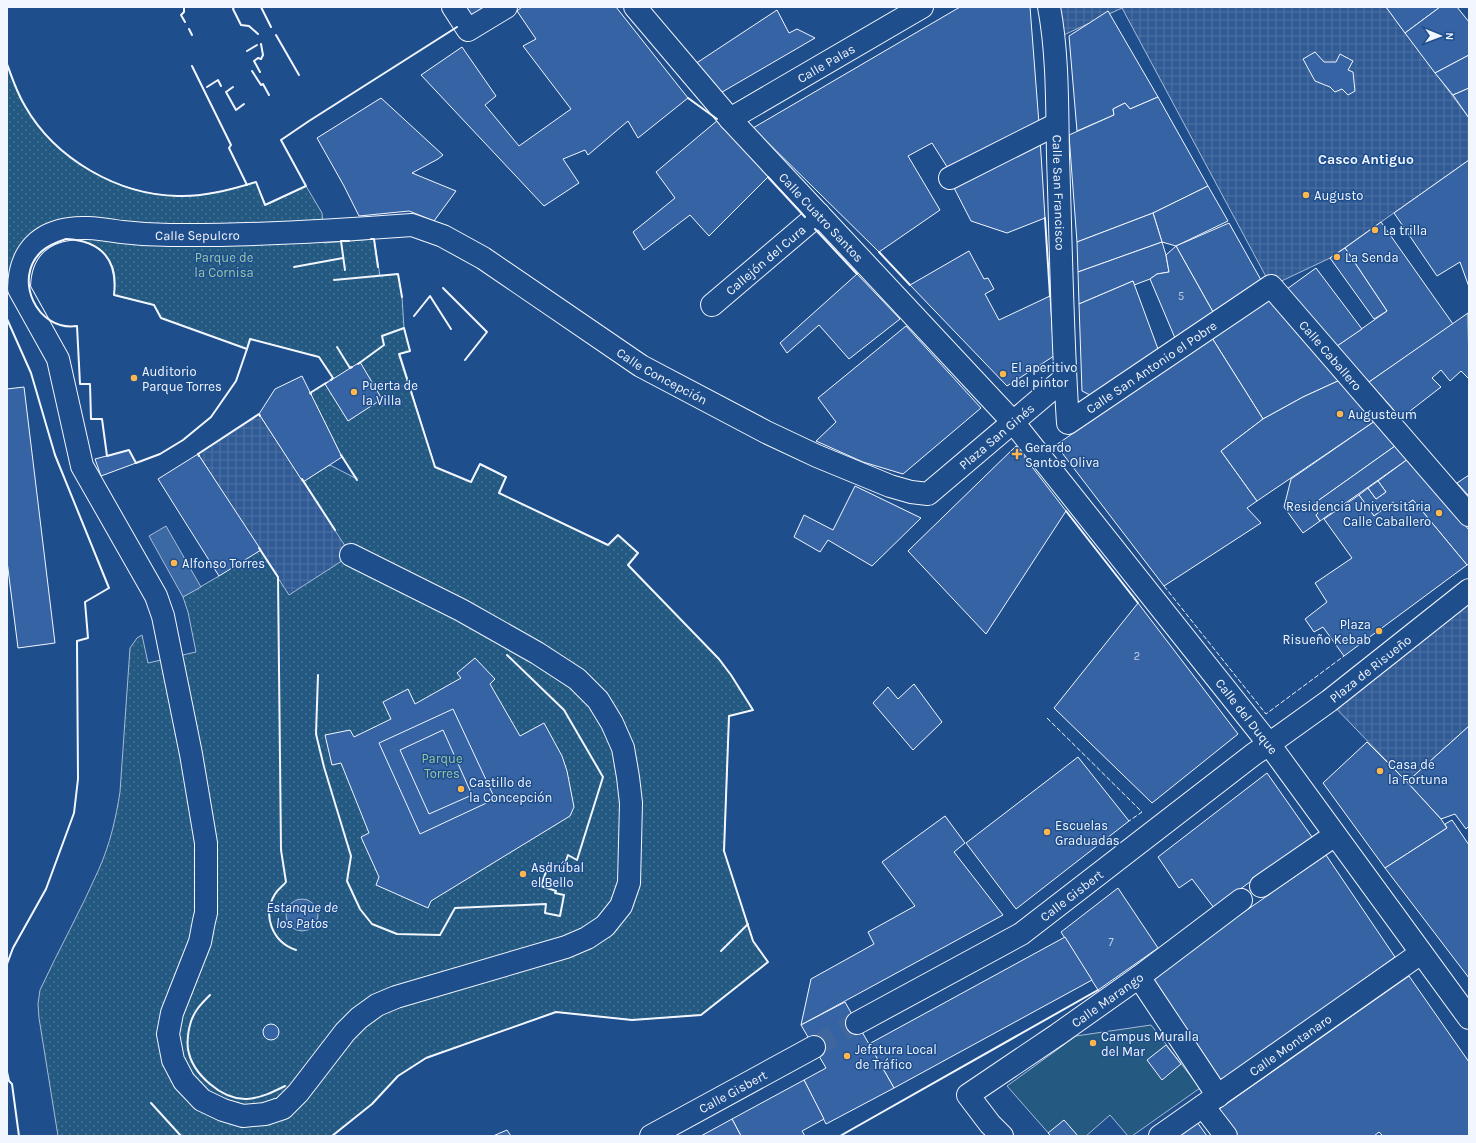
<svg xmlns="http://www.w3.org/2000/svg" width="1476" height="1143" viewBox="0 0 1476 1143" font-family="Karla,sans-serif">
<defs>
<pattern id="park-dots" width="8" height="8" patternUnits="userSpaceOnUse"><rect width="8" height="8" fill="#245a82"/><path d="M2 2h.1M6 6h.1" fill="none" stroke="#447295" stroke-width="1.8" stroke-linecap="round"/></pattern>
<pattern id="plaza-grid" width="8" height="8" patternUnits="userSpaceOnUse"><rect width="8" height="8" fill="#305b95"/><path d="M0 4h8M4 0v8" fill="none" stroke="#4e73a5"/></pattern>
</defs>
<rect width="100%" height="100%" fill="#1f4e8c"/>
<!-- green -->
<polygon fill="#245a82" stroke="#a8bbd7" points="1151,1025 1200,1088 1132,1136 1128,1136 1110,1115 1086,1136 1051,1136 1007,1086 1076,1036"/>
<!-- park -->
<path fill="url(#park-dots)" stroke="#a8bbd7" d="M 7,64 C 12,78 17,93 25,106 C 55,159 118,195 178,196 C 205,197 231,189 256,182 L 266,205 L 306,186 L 322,213 L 324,243 L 374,239 L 380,276 L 398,274 L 402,297 L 404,328 L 410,351 L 400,354 L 435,467 L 471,482 L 480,464 L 506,477 L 499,493 L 608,545 L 618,535 L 638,553 L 628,566 L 719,659 L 731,675 L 753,710 L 729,716 L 724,851 L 753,941 L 768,962 L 701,1015 L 632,1020 L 556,1012 L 426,1058 L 398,1076 L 372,1104 L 332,1136 L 58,1136 L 39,1018 L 38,1004 L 40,990 C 59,949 81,910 99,869 C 110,844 116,818 120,792 L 130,648 L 137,638 L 142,635 L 148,663 L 196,652 L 188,612 L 183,597 L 219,576 L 259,414 L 303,481 L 330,465 L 357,479 L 342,457 L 310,393 L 333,378 L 319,357 L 251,339 L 247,349 L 161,318 L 154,305 L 114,295 C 115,286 116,277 113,268 C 105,244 74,232 52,244 C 36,253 28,274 19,289 L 7,291 Z"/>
<!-- plaza -->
<g fill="url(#plaza-grid)" stroke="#a8bbd7">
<polygon points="1049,7 1386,7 1469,118 1469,160 1330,258 1271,286 1122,8 1053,40"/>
<polygon points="259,414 351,555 289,595 198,454"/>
<polygon points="1469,590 1469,726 1407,782 1329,701"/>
</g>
<!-- water -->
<g fill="#3b69a3" stroke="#a8bbd7">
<polygon points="166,526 201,587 183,597 149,536"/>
<circle cx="302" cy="915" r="16"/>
</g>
<!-- building -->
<g fill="#3563a3" stroke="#f2f6ff">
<polygon points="463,7 486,7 469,17"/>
<polygon points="522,7 616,7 688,98 638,138 628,121 588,155 585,150 563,159 579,183 544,206 421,75 462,47 496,96 485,105 519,146 571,109 523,46 536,39 517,11"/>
<polygon points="960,7 1030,7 1039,124 949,170 932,143 908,156 940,210 879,252 753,128"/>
<polygon points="1386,7 1440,7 1405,33"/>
<polygon points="1440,7 1457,7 1469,22 1469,55 1435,73 1405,33"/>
<polygon points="777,10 789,33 797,29 815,38 717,95 692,66"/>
<polygon points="1108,11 1158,97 1130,109 1125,103 1113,109 1114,115 1077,131 1069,36"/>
<polygon points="1315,52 1324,62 1336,62 1340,54 1353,61 1348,70 1353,72 1355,91 1348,95 1342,89 1335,92 1330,87 1315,81 1303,59"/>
<polygon points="1469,55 1469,88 1453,95 1435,73"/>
<polygon points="1469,88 1469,118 1453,95"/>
<polygon points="1158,97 1208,186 1153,213 1077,242 1069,135 1114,115 1113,109 1125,103 1130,109"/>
<polygon points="381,98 443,155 438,159 412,173 456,191 434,221 409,211 359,216 344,186 317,138"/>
<polygon points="718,120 768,177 709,236 690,215 644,250 633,232 675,198 656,172"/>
<polygon points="1040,138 1045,218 1007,233 971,221 952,184"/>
<polygon points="1469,160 1469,287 1460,262 1437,276 1394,213"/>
<polygon points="1208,186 1228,221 1176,246 1162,242 1153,213"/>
<polygon points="1153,213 1162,242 1078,272 1077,242"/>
<polygon points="1381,222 1453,324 1369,382 1337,346 1387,311 1345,248"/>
<polygon points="1229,223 1261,280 1213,312 1176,246"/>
<polygon points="1162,242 1166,255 1169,272 1157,274 1150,279 1134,285 1133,281 1079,304 1078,272"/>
<polygon points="1176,246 1213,312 1175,338 1150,279 1157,274 1169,272 1166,255"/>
<polygon points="1345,248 1387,311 1374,319 1330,258"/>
<polygon points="969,251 984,279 988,278 994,289 985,294 999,320 1050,296 1054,356 1007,386 910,285"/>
<polygon points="1316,268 1362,329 1337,346 1287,289"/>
<polygon points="857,274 900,319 849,359 819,325 787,353 780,343"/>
<polygon points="1133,281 1158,349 1090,395 1082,391 1079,304"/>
<polygon points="1271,298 1340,380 1303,397 1263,419 1212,338"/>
<polygon points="1468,313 1469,379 1461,371 1450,381 1441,370 1432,378 1441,387 1401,418 1369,382"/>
<polygon points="906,326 981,408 903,474 863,462 816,441 836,422 818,398"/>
<polygon points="1212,338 1263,419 1221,451 1257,501 1247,508 1261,523 1164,586 1056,445"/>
<polygon points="360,362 382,399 348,421 325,384"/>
<polygon points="302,376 342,457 303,482 259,414 275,389"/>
<polygon points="1340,380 1375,421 1257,501 1221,451 1263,419 1303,397"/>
<polygon points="24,387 55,643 18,648 7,561 7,389"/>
<polygon points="1375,421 1395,446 1312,505 1318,513 1316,515 1320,521 1303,533 1284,507 1291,479"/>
<polygon points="1016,446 1066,511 986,634 908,551"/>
<polygon points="1395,446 1408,459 1320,521 1316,515 1318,513 1312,505"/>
<polygon points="129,450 136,463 101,476 95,459"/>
<polygon points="198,454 261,550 219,576 158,479"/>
<polygon points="1408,459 1469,530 1469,564 1467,565 1413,500 1399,510 1393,502 1374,516 1359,495 1368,488 1376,499 1386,492 1378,481"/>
<polygon points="1469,475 1469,496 1457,483"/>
<polygon points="1378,481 1386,492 1376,499 1368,488"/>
<polygon points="855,486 921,518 872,566 828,540 820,552 794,537 804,515 833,530"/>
<polygon points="1359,495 1374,516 1393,502 1399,510 1413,500 1467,565 1344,656 1323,627 1314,632 1305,619 1327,602 1315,583 1352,558 1324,519"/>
<polygon points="1138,603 1238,734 1152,803 1054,708"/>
<polygon points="475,658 495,679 490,684 520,736 544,723 562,756 567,771 574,807 570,816 431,901 428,908 376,885 379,877 361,837 369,833 341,763 332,765 325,735 350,730 354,737 391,719 383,702 408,689 415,704 461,678 457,673"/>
<polygon points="914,684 942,722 913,750 873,703 888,687 898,699"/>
<polygon points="453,709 495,799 420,834 379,743"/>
<polygon points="1469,726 1469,826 1466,829 1455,814 1441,819 1407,782"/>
<polygon points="443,730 472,795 429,814 400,750"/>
<polygon points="1367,742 1407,782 1441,819 1447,828 1385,868 1323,783"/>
<polygon points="1078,757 1129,821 1016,909 966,843"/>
<polygon points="1267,773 1312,837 1214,908 1192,879 1179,888 1158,857"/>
<polygon points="945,816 965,843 954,852 1003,915 801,1025 811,979 874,944 868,932 915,906 882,862"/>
<polygon points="1452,820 1469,845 1469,978 1385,868 1447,828 1445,824"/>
<polygon points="1326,855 1395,957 1216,1085 1146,980"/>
<polygon points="1118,888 1158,948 1098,990 1061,932"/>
<polygon points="1065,937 1092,980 894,1088 869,1044"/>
<polygon points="1409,976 1469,1062 1469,1136 1383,1136 1379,1132 1374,1136 1233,1136 1215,1112"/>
<polygon points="845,1002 894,1088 826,1124 804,1080 826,1068 801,1025"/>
<circle cx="271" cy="1032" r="8"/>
<polygon points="1166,1045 1181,1064 1162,1080 1147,1060"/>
<polygon points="804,1080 824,1119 802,1131 805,1136 741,1136 732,1119"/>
<polygon points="732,1119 741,1136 701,1136"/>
<polygon points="1064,1120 1078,1136 1051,1136 1048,1133"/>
<polygon points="1197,1122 1207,1136 1176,1136"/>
<polygon points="507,1130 511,1136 493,1136"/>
</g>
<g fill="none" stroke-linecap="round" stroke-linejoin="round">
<!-- secondary-tunnel -->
<polyline stroke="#3f679d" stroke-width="22" stroke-dasharray="22 11" stroke-linecap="butt" points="814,1047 857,1023"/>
<defs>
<g id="street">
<polyline points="453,7 468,30 506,7"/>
<path id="s1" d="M 635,7 L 730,119 L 1013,422 L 1269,744 L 1329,701 L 1469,590"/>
<path id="s2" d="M 1049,7 C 1058,54 1057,107 1058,156 C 1061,245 1062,334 1068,423 L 1271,286 L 1469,515"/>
<path id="s3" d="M 730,119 L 922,7"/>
<polyline points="950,178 1057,124"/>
<path id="s4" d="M 712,305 L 819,214"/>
<path id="s5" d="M 351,555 L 461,610 L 537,653 L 577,679 L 598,700 L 612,723 L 623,748 L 628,777 L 631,803 L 629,883 L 621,906 L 605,926 L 587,938 L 566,947 L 396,997 L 377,1005 L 359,1018 L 345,1032 L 298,1093 L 283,1108 L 265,1114 L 243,1116 L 223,1110 L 202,1100 L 184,1081 L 173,1060 L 168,1034 L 172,1013 L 200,942 L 204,921 L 206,913 L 206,843 L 191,754 L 163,616 L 156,596 L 82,466 L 58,359 L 19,289 C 19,261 31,239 59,231 C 79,225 101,229 122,232 C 138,234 154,235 170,235 C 251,236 332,231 412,225 L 443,236 L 483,258 L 641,366 L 766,432 L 817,456 L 890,486 L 911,492 L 928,494 L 1065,378"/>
<polyline points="1261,886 1335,835"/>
<polyline points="1139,977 1218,1096"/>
<polyline points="1203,1106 1226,1136"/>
<path id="s6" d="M 1002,1136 L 990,1124 L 968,1095 L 1057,1035 L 1139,977 L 1241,900"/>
<path id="s7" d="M 1160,1136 L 1421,953"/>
</g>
<g id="secondary">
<path id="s8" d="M 857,1023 L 1021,934 L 1254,754 L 1269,744 L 1469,1018"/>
<path id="s9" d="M 651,1136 L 814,1047"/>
</g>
</defs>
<!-- street casing -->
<use href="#street" stroke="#f2f6ff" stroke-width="24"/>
<!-- secondary casing -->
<use href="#secondary" stroke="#f2f6ff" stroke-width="24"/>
<!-- street -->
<use href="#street" stroke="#1f4e8c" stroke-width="22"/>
<!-- secondary -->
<use href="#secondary" stroke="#1f4e8c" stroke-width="22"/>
<!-- fence -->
<g stroke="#f2f6ff" stroke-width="1" stroke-dasharray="5 2" stroke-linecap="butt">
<polyline points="1164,586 1266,714 1344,656"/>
<polyline points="1047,718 1142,812 1129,821"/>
</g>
<!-- wall -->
<g stroke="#f2f6ff" stroke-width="2">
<polyline points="184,7 184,12 181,15 185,22"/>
<polyline points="234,7 233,9 241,25 249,26 258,34"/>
<polyline points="261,7 271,27"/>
<polyline points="189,29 192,35"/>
<polyline points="276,35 299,75"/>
<polyline points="247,51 257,45"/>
<path d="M 7,64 C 12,78 17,93 25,106 C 55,159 118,195 178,196 C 204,197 231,190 256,182 L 265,205 L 306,186 L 281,140 L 309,121 L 457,27"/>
<polyline points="192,66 231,145 229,148 247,185"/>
<polyline points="252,71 261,85 263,84 269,95"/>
<polyline points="260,72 254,61 258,58 261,59 263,55 261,44"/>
<polyline points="207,87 218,80 221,86"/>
<polyline points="233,87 226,92 236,110 244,104"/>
<polyline points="688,98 717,119"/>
<polyline points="768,177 805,217"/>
<polyline points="1045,218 1050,296"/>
<polyline points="815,229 857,274"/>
<path d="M 66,239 C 102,241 118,260 114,295 L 154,305 L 161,318 L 247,349 L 236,381 L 211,417 L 183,440 L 160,454 L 136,463 L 129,450 L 107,456 L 102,419 L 91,419 L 90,384 L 80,384 L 77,326 C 37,332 12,278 42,251 C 49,245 57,242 66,239 Z"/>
<polyline points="371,239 374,239 378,267"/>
<polyline points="879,252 910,285"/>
<polyline points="294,267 343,258"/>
<polyline points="345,270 341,241 349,241"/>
<polyline points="334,280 398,274 402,297"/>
<polyline points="443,288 487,332 465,360"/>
<polyline points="414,316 430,296 451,329"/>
<polyline points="7,319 31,373 55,455 109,588 85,602 88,638 77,641 78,779 74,813 46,889 13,948 7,964"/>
<polyline points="337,347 350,368 352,367"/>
<polyline points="247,349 250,339 319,357 333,378 331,380"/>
<polyline points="311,394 310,393 326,383"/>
<polyline points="341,455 357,480"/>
<polyline points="199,456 198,454 259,414 260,416"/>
<polyline points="302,479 335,530"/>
<polyline points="1066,511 1138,603"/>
<path d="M 259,548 L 278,577 L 281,850 L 286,882 C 283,886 278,889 275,894 C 262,915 272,942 296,950"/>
<polyline points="318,675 316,734 324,767 351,856 347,881 360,909 372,924 397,934 440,935 455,908 546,904 545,913 560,916 564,895 555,893 556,891 541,886 549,863 563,869 568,855 577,860 603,777 564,710 507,655"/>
<polyline points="721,951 748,924"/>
<path d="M 210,995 C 201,1004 193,1012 190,1025 C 188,1031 187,1043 188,1049 C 192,1074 222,1100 247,1099 C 261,1098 273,1092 285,1086"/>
<polyline points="7,1072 9,1081 12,1084 19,1136"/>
<polyline points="151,1103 181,1136"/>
<polyline points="332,1136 372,1104 398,1076 426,1058 556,1012 632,1020 701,1015 768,962 753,941 724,851 729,716 753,710 731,675 719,659 628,565 638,553 618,535 608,545 499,493 506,477 480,464 471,482 435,467 399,354 410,351 404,328 382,336 384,345 358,364"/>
<polyline points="840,1136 1098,990"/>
</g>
</g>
<!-- markers -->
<g fill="#ffb74d" stroke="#1f4e8c" stroke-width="1.5">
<circle cx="1306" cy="195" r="4"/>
<circle cx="1375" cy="230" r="4"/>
<circle cx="1337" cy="257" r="4"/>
<circle cx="1003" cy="374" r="4"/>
<circle cx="134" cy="378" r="4"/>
<circle cx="354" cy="392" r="4"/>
<circle cx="1340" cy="414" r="4"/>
<path d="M1015 448h4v4h4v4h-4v4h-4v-4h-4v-4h4z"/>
<circle cx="1439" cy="513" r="4"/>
<circle cx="174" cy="563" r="4"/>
<circle cx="1379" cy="631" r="4"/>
<circle cx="1380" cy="771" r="4"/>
<circle cx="461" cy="789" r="4"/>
<circle cx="1047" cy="832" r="4"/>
<circle cx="523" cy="874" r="4"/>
<circle cx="1093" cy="1043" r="4"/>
<circle cx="847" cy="1056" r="4"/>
</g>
<g text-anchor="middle" stroke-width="3" stroke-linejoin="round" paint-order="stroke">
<!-- number labels -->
<g font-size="11" fill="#c3d1e8">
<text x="1181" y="300">5</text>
<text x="1137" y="660">2</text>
<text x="1111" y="946">7</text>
</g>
<!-- street labels -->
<g font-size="13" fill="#f2f6ff" stroke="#1f4e8c">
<text dy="5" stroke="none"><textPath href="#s3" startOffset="111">Calle Palas</textPath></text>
<text dy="5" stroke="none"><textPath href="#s2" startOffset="186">Calle San Francisco</textPath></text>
<text dy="5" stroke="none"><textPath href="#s1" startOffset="281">Calle Cuatro Santos</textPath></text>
<text dy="5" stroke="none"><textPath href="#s5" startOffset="2076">Calle Sepulcro</textPath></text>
<text dy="5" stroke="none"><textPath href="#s4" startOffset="70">Callejón del Cura</textPath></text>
<text dy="5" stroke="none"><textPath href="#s2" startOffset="753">Calle Caballero</textPath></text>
<text dy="5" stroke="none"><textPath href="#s2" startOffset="517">Calle San Antonio el Pobre</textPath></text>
<text dy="5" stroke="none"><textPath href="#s5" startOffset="2584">Calle Concepción</textPath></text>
<text dy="5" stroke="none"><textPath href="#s5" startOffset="2966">Plaza San Ginés</textPath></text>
<text dy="5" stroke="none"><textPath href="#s1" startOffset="1099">Plaza de Risueño</textPath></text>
<text transform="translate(1247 716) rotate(52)" y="5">Calle del Duque</text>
<text dy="5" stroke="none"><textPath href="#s8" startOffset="250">Calle Gisbert</textPath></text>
<text dy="5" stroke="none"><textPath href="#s6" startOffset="222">Calle Marango</textPath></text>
<text dy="5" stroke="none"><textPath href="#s7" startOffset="159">Calle Montanaro</textPath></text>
<text dy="5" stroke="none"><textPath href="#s9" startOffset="93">Calle Gisbert</textPath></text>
</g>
<!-- poi labels -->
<g font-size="13" fill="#f2f6ff" stroke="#1f4e8c" text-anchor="start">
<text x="1314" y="200">Augusto</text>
<text x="1383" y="235">La trilla</text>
<text x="1345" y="262">La Senda</text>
<text x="1011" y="372">El aperitivo<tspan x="1011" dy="15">del pintor</tspan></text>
<text x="142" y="376">Auditorio<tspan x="142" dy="15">Parque Torres</tspan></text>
<text x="362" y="390">Puerta de<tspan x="362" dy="15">la Villa</tspan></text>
<text x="1348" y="419">Augusteum</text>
<text x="1025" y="452">Gerardo<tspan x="1025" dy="15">Santos Oliva</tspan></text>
<text x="1431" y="511" text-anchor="end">Residencia Universitaria<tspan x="1431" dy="15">Calle Caballero</tspan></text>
<text x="182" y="568">Alfonso Torres</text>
<text x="1371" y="629" text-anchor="end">Plaza<tspan x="1371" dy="15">Risueño Kebab</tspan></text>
<text x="1388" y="769">Casa de<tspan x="1388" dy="15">la Fortuna</tspan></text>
<text x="469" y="787">Castillo de<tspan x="469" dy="15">la Concepción</tspan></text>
<text x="1055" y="830">Escuelas<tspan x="1055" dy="15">Graduadas</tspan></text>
<text x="531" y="872">Asdrúbal<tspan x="531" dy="15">el Bello</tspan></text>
<text x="1101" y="1041">Campus Muralla<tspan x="1101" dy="15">del Mar</tspan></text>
<text x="855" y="1054">Jefatura Local<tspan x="855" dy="15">de Tráfico</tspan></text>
</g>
<!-- park labels -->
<g font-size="13" fill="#97c8a6" stroke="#1f4e8c">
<text x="224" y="262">Parque de<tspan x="224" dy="15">la Cornisa</tspan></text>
<text x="442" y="763">Parque<tspan x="442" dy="15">Torres</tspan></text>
</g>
<!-- neighbourhood labels -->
<g font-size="14" font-weight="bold" fill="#f2f6ff" stroke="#1f4e8c">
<text x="1366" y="164">Casco Antiguo</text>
</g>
<!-- water labels -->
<g font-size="14" font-style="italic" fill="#f2f6ff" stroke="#1f4e8c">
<text x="302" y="912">Estanque de<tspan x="302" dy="16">los Patos</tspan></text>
</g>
</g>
<!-- border -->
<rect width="1476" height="1143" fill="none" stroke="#f2f6ff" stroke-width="16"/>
<!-- north arrow -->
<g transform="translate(1440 36) rotate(91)" stroke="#1f4e8c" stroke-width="3" paint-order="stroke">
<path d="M0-3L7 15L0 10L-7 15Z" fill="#f2f6ff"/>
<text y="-6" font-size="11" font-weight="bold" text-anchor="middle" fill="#f2f6ff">N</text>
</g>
</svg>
